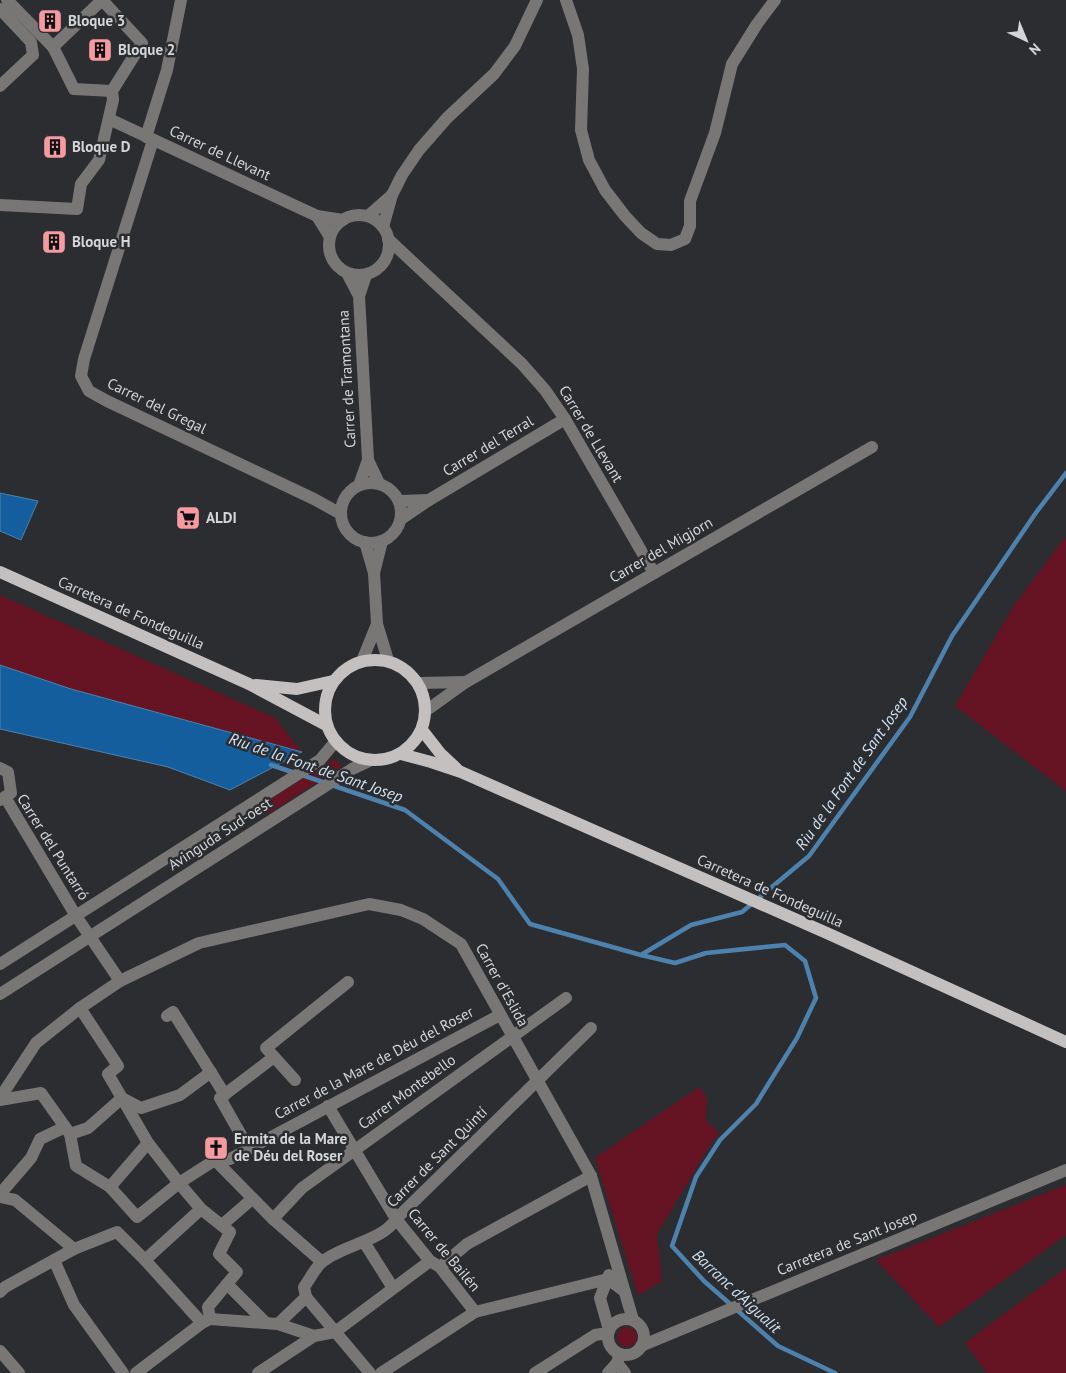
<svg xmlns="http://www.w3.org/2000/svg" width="1066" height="1373" viewBox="0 0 1066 1373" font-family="'PT Sans',sans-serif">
<rect width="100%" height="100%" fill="#2b2d30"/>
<!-- green -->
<g fill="#661423">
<polygon points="1066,536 1066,791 955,706 1015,604"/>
<polygon points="0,595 275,718 302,752 64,687 0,665"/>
<polygon points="334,759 342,766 266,815 260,806"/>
<polygon points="699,1087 707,1098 706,1120 720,1134 713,1140 657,1234 662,1281 638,1295 595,1158"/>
<polygon points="1066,1185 1066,1235 939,1327 876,1260"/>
<polygon points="1066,1268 1066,1373 987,1373 965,1343"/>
<circle cx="627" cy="1337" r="10"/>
</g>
<!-- water -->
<g fill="#145e9d" stroke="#4d82ae">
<polygon points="0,493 38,501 21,540 0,531"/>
<polygon points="0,665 71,689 302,752 230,790 168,767 0,729"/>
</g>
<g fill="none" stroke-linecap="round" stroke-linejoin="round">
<!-- stream -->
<g stroke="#4d82ae" stroke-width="4.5">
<polyline points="271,765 295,773"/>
<polyline points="302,775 405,810 498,879 530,924 641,955 691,925 742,912 809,856 910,717 952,636 1035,514 1066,473"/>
<polyline points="641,955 675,963 706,953 785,945 805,961 816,998 797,1038 756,1104 720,1140 696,1177 672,1246 704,1281 778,1346 835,1373"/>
</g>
<!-- minor -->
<g stroke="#797676" stroke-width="12">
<polyline points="7,0 53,47 74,89 112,91"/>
<polyline points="566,0 578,35 583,69 581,130 589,160 605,190 625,216 641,233 657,244 671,245 685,239 690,226 690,201 715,133 732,64 757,24 775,0"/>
<polyline points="0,9 31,42 33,55 0,86"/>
<polyline points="53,47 102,0"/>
<polyline points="109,119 317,216"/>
<polyline points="146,137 167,70 181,0"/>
<polyline points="153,140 84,359 81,376 89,391 107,401 314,499 341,514"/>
<polyline points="0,205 77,209 81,184 99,160 113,100 112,91 142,43 102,0"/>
<circle cx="359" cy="245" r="30"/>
<polyline points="368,216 392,195"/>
<polyline points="383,227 392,195 402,175 419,150 447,118 494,74 515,46 537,0"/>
<polyline points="330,237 317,216 343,220"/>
<polyline points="388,239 522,364 545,390 565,419 654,573"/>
<polyline points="347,273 359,296 366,275"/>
<polyline points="359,296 368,460"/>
<circle cx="371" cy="513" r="30"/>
<polyline points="359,485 368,460 379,483"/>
<polyline points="429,500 565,419"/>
<polyline points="399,501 429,500 401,519"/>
<polyline points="365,542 374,573 377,624 388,660"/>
<polyline points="374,573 382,541"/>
<polyline points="362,661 377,624"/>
<polyline points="419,683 466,682"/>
<polyline points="427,710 466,682 872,447"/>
<polyline points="0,768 8,772 11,793 0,800"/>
<polyline points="5,797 76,916 120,981"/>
<polyline points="0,964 320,760 335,742"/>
<polyline points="0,994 352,769 369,761"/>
<polyline points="80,1008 118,1066 108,1074 148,1143 179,1183 201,1209 230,1232 219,1254 237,1272 208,1307 210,1319"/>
<polyline points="167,1016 173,1012 225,1095"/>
<polyline points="295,1080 266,1048 348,982"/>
<polyline points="0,1098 36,1043 80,1008 120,981 199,943 369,904 401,910 423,919 461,944 591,1176 633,1320"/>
<polyline points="0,1100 41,1093 70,1134 76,1166 110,1187 137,1217 179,1183 215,1160 230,1159 500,1015"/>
<polyline points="328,1106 396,1219 430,1261 440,1267 475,1312"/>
<polyline points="70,1134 88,1128 122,1098 141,1108 180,1095 211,1072"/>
<polyline points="249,1149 220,1098 274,1057"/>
<polyline points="215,1160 273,1219 322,1262"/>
<polyline points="110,1187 148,1143"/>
<polyline points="0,1194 31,1158 40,1139 65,1127"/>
<polyline points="0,1197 15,1200 74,1249"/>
<polyline points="273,1219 302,1188 566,998"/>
<polyline points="222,1225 252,1199"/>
<polyline points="364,1242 393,1288"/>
<polyline points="54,1260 74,1305 123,1373"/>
<polyline points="145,1260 201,1209"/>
<polyline points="440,1267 467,1244 591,1176"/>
<polyline points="227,1284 266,1323"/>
<polyline points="0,1292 5,1287 74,1249 117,1232 145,1260 202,1323"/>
<path d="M 306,1297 L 304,1287 C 310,1279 315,1268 322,1262 C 342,1245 383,1241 396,1219 L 591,1028"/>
<polyline points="306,1297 370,1373"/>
<circle cx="626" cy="1337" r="18"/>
<polyline points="278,1324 306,1297"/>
<polyline points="609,1330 600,1298 609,1275"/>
<polyline points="641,1346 1066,1170"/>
<polyline points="0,1351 19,1373"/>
<polyline points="617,1363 625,1373"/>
<polyline points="136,1373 202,1323 210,1319 278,1324 314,1336"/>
<polyline points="258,1373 314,1336 335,1332 430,1261"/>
<polyline points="381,1373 475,1312 608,1279 624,1291"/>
<polyline points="535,1373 595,1335 608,1333"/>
<polyline points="608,1373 617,1363 620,1354"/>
</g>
<!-- major -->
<g stroke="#c4c0c0" stroke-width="12">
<polyline points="0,572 249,684 326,725"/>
<circle cx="375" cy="710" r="50"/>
<polyline points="256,685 297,689 333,681"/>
<polyline points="422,730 440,753 457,769"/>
<polyline points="401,754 431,762 461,772 829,934 1066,1042"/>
</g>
</g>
<!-- icons -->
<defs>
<symbol id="building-square" viewBox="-11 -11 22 22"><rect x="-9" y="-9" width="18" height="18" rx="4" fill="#f49aa0" stroke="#2b2d30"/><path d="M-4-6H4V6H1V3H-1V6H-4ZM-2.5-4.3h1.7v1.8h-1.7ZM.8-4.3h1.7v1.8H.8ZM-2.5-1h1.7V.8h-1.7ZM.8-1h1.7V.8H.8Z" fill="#111"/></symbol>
<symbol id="supermarket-square" viewBox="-11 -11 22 22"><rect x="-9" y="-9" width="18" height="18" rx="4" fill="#f49aa0" stroke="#2b2d30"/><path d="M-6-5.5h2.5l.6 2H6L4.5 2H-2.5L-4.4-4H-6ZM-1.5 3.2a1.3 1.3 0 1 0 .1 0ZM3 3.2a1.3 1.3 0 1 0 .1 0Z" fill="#111"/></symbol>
<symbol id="church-square" viewBox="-11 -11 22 22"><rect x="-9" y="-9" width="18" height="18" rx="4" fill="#f49aa0" stroke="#2b2d30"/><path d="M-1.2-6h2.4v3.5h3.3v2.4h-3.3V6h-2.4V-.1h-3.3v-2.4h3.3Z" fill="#111"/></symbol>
</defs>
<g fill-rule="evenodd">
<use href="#building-square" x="36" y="7" width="28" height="28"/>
<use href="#building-square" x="86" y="36" width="28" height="28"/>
<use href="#building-square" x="41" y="133" width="28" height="28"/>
<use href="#building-square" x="40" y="228" width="28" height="28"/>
<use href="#supermarket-square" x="174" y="504" width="28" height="28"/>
<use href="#church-square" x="202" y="1134" width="28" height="28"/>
</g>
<g text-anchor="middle" stroke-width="5" stroke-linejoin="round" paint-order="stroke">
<!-- poi labels -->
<g font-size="15" font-weight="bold" fill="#d3d5d7" stroke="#2b2d30" text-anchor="start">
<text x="68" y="26">Bloque 3</text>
<text x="118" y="55">Bloque 2</text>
<text x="72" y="152">Bloque D</text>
<text x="72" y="247">Bloque H</text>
<text x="206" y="523">ALDI</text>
<text x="234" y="1144">Ermita de la Mare<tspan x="234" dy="17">de Déu del Roser</tspan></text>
</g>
<!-- street labels -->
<g font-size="15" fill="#d3d5d7" stroke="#2b2d30">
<text transform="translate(220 153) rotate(25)" y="5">Carrer de Llevant</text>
<text transform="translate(347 379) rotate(-93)" y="5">Carrer de Tramontana</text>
<text transform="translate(157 406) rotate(26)" y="5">Carrer del Gregal</text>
<text transform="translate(591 434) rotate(59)" y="5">Carrer de Llevant</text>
<text transform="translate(488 446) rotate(-31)" y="5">Carrer del Terral</text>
<text transform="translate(661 550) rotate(-30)" y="5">Carrer del Migjorn</text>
<text transform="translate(131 613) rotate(24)" y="5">Carretera de Fondeguilla</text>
<text transform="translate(220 834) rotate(-33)" y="5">Avinguda Sud-oest</text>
<text transform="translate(53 847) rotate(58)" y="5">Carrer del Puntarró</text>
<text transform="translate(770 891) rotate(24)" y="5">Carretera de Fondeguilla</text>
<text transform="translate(502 985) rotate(61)" y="5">Carrer d'Eslida</text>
<text transform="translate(374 1063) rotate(-28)" y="5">Carrer de la Mare de Déu del Roser</text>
<text transform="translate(407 1092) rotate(-36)" y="5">Carrer Montebello</text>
<text transform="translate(437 1157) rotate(-45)" y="5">Carrer de Sant Quintí</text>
<text transform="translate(847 1243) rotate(-22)" y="5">Carretera de Sant Josep</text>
<text transform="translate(444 1250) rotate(50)" y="5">Carrer de Bailén</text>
</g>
<!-- water labels -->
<g font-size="16" font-style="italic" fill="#cfe0f2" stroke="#2b2d30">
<text transform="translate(316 767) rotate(19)" y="6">Riu de la Font de Sant Josep</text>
<text transform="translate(851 773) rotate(-55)" y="6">Riu de la Font de Sant Josep</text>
<text transform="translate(737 1291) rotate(43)" y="6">Barranc d'Aigualit</text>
</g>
</g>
<!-- north arrow -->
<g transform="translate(1026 40) rotate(136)" stroke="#2b2d30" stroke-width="4" paint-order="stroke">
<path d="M0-4L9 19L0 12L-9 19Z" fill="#d3d5d7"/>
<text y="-8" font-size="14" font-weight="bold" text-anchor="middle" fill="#d3d5d7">N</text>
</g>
</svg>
